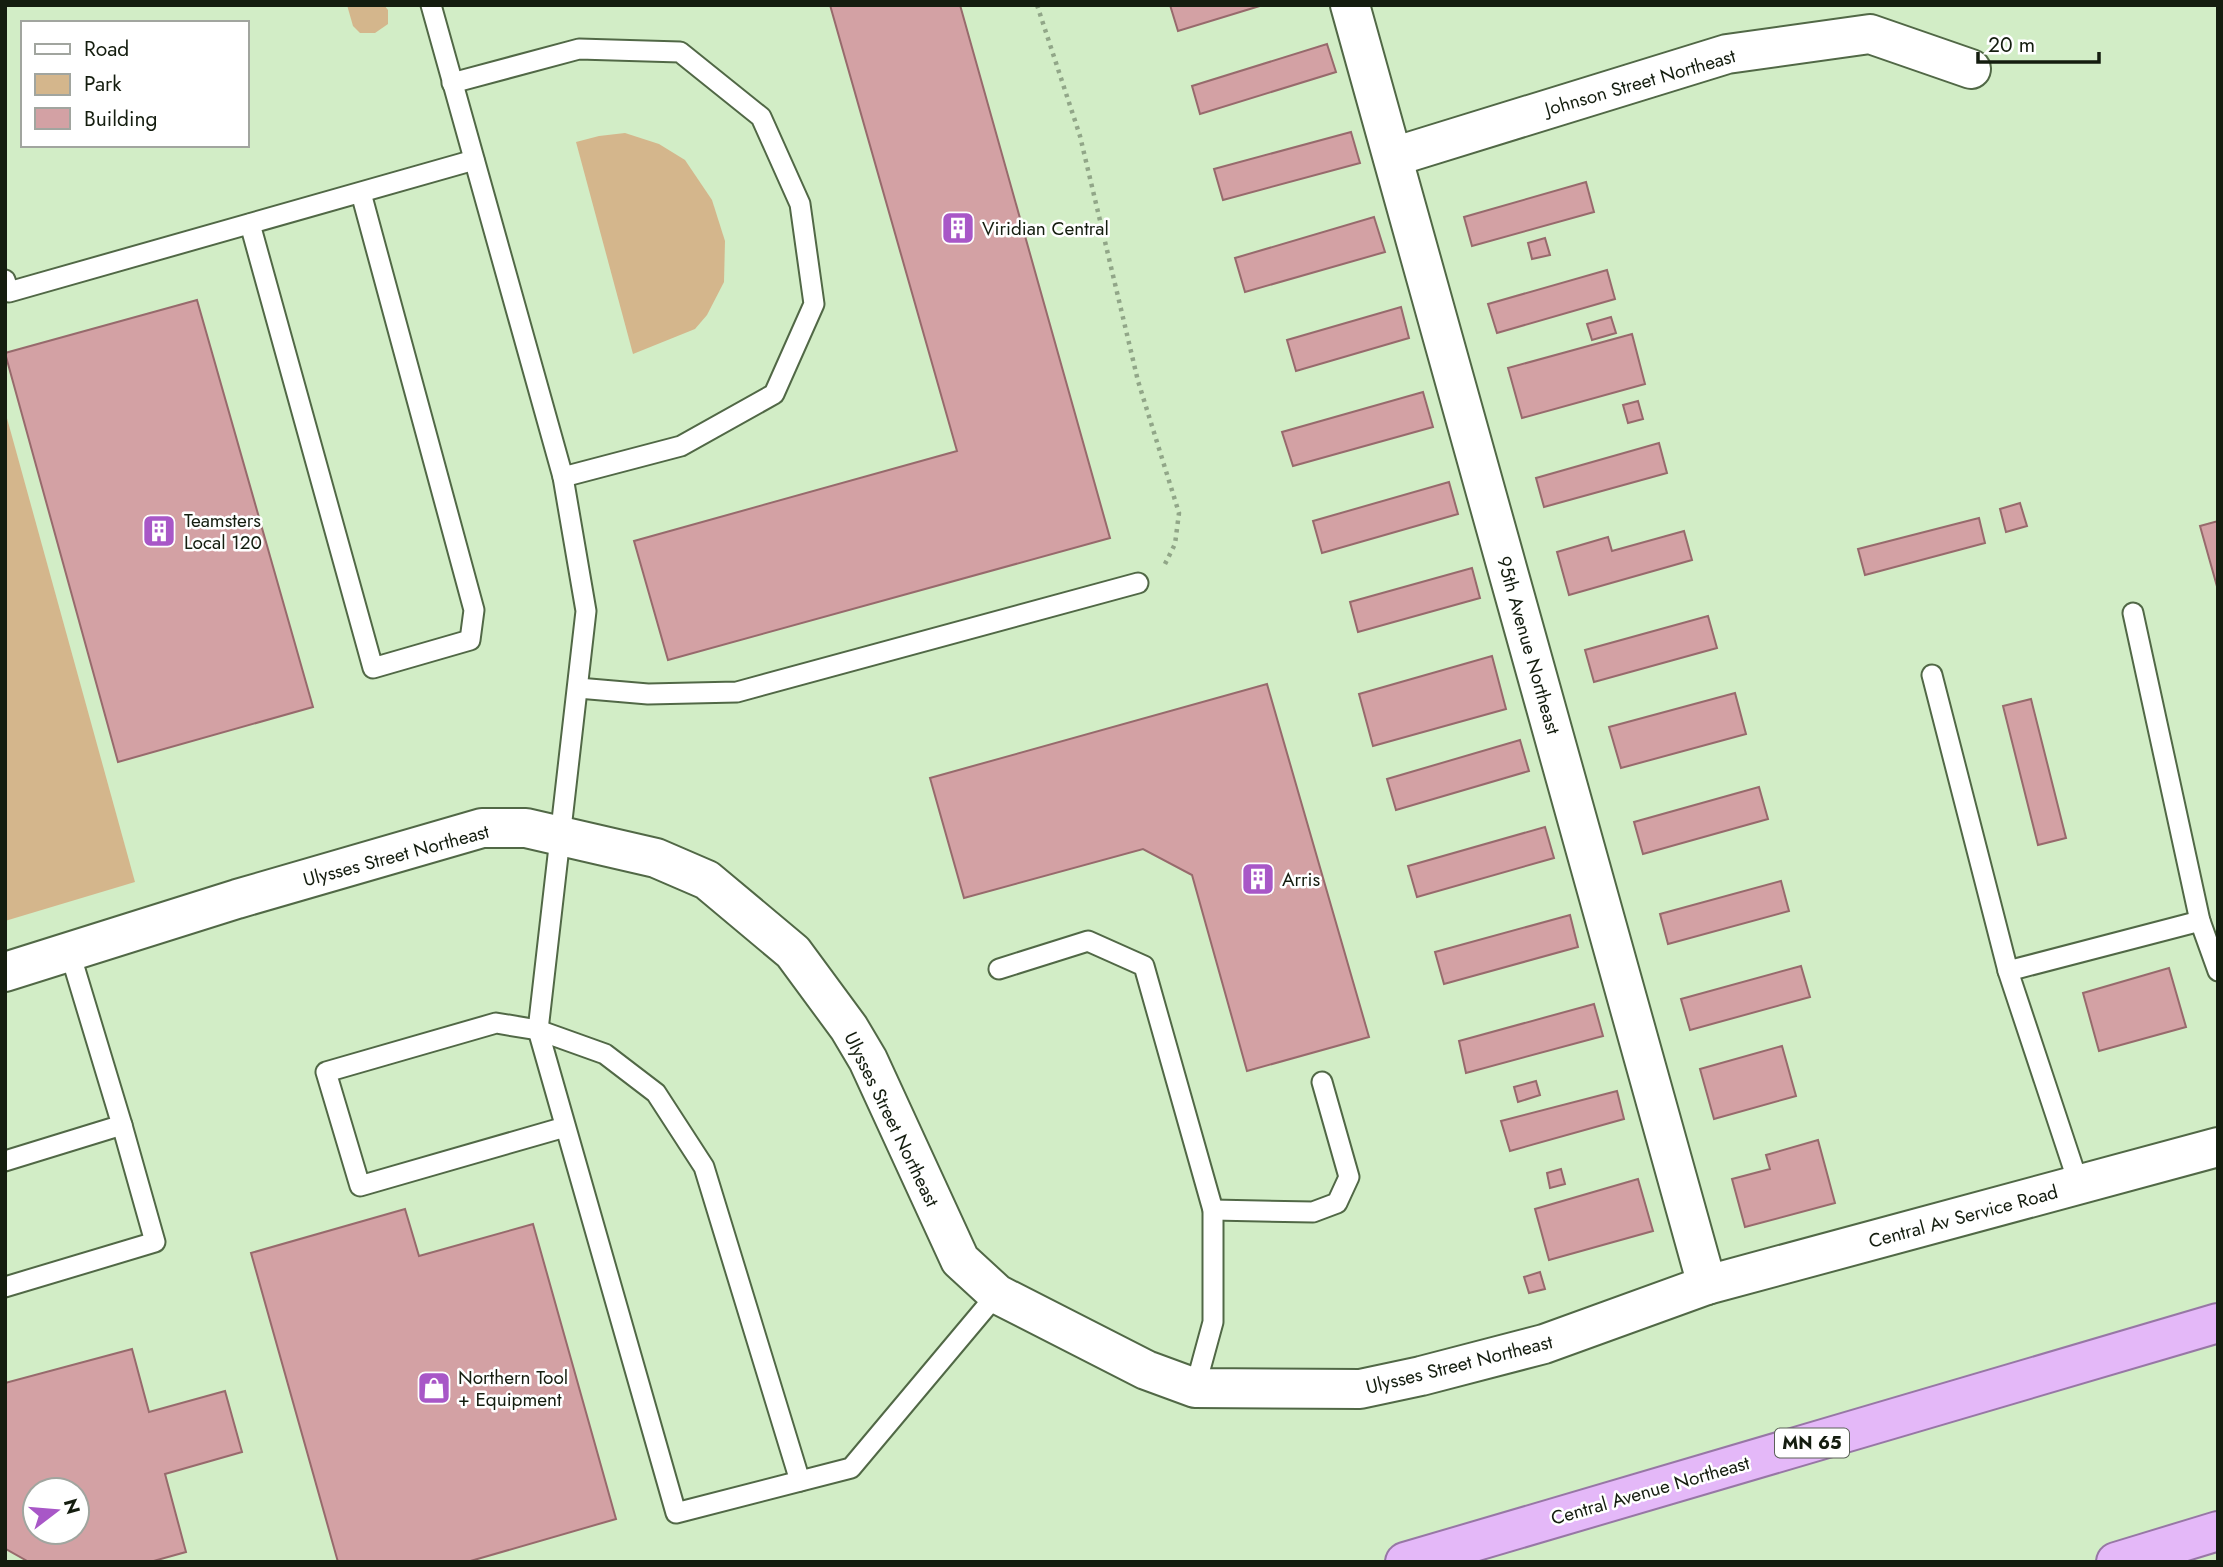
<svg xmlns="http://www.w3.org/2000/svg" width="2223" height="1567" viewBox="0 0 2223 1567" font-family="Jost,sans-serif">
<rect width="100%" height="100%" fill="#d2edc6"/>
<!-- green -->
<g fill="#d4b68c">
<polygon points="347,5 384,5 388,10 388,24 375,33 360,33 353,26"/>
<polygon points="625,133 659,144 685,160 712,200 725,241 724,282 707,315 695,329 633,354 576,142 599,136"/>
<polygon points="5,411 135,882 5,921"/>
</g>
<!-- building -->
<g fill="#d3a1a4" stroke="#976a6c" stroke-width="2" fill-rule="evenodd">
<polygon points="830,5 960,5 1110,538 668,660 634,541 957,451"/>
<polygon points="1170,5 1263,5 1178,31"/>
<polygon points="1327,44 1336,72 1200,114 1192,86"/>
<polygon points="1351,132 1360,163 1223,200 1214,169"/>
<polygon points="1586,182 1594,212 1472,246 1464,217"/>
<polygon points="1374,217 1385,252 1245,292 1235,258"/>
<polygon points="1545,238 1550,255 1532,259 1528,243"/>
<polygon points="1607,270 1615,299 1497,333 1488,304"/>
<polygon points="197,300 313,707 118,762 5,353"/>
<polygon points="1401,307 1409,338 1296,371 1287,340"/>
<polygon points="1611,317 1616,333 1592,340 1587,324"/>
<polygon points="1632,334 1645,384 1522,418 1508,368"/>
<polygon points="1423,392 1433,427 1293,466 1282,432"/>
<polygon points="1638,401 1643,419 1628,423 1623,405"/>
<polygon points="1659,443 1667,473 1544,507 1536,478"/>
<polygon points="1449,482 1458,514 1322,553 1313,521"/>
<polygon points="2020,503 2027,526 2006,532 2000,509"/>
<polygon points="1979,518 1985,543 1865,575 1858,549"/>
<polygon points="2218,521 2218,590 2200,526"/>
<polygon points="1684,531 1692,560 1569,595 1557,552 1608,537 1612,551"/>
<polygon points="1472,568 1480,598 1358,632 1350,602"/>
<polygon points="1708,616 1717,648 1594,682 1585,650"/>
<polygon points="1492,656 1506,709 1373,746 1359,694"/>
<polygon points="1267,684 1369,1037 1247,1071 1192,875 1143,849 964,898 930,778"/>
<polygon points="1735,693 1746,734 1621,768 1609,727"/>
<polygon points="2031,699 2066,838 2038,845 2003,706"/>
<polygon points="1520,740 1529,771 1396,810 1387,779"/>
<polygon points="1759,787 1768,819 1643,854 1634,822"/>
<polygon points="1545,827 1554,858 1417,897 1408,866"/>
<polygon points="1781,881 1789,911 1668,944 1660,914"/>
<polygon points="1570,915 1578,947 1444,984 1435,952"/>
<polygon points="1801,966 1810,997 1690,1030 1681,999"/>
<polygon points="2169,968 2186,1027 2099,1051 2083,993"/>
<polygon points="1594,1004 1603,1036 1466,1073 1459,1041"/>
<polygon points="1782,1046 1796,1096 1714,1119 1700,1069"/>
<polygon points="1536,1081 1540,1095 1518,1102 1514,1087"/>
<polygon points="1617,1091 1624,1119 1510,1151 1501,1121"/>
<polygon points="1818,1140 1835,1203 1745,1227 1732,1179 1770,1169 1766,1155"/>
<polygon points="1561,1169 1565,1184 1550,1188 1547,1173"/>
<polygon points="1638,1179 1653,1231 1549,1260 1535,1209"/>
<polygon points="405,1209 419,1256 533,1224 616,1519 467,1562 338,1562 251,1253"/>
<polygon points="1540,1272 1545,1289 1529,1293 1524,1277"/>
<path d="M 132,1349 L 149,1412 L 225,1391 L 242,1452 L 165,1474 L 186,1552 L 150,1562 L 29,1562 L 6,1549 L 5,1546 L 5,1383 ZM 35,1490 L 77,1490 L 77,1532 L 35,1532 Z"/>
</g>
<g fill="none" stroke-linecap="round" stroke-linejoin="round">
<defs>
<g id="service">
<polyline points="431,5 563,477 586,611 538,1030 676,1513 851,1468 997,1294"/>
<polyline points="452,83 579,49 680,52 761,117 800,204 814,304 774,394 681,446 563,477"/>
<polyline points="250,224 373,668 470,640 474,610 361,193"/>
<polyline points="5,280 9,292 474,160"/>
<polyline points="2133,613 2200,921"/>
<polyline points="1932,675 2008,971"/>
<polyline points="578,688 648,694 737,692 1138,583"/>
<polyline points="999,969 1088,941 1144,966 1213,1210 1213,1322 1195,1388"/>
<polyline points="565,1127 360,1186 326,1072 496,1023 538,1030 605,1054 656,1093 704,1167 800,1481"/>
<polyline points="5,1161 122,1125 70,953"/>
<polyline points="2079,1185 2008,971 2200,921 2218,971"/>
<polyline points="1213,1210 1313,1212 1337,1203 1349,1177 1322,1082"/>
<polyline points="5,1287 155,1242 122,1125"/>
</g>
<g id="minor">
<polyline points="1350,5 1707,1285"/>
<polyline points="1393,157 1727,54 1870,34 1971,69"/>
<polyline points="5,972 237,899 482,828 526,828 656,858 707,880 793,952 849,1028 868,1060 960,1260 997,1294 1146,1370 1195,1388 1360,1389 1421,1376 1544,1344 1707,1285 2218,1147"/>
</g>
<g id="trunk">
<polyline points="1405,1562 2218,1323"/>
<polyline points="2116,1562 2218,1531"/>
</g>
</defs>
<!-- service casing -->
<use href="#service" stroke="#516846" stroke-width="23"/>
<!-- minor casing -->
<use href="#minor" stroke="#516846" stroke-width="42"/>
<!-- trunk casing -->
<use href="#trunk" stroke="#9777a5" stroke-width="42"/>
<!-- path -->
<polyline stroke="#91a688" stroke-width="4.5" stroke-dasharray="3.5 5" stroke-linecap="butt" points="1037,5 1080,136 1138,381 1179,513 1175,544 1164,566"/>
<!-- service -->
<use href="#service" stroke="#fff" stroke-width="19"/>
<!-- minor -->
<use href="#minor" stroke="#fff" stroke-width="38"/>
<!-- trunk -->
<use href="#trunk" stroke="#e4b8f8" stroke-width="38"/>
</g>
<!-- icons -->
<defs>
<symbol id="building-square" viewBox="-11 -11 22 22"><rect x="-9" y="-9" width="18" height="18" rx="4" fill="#a857c7" stroke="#fff"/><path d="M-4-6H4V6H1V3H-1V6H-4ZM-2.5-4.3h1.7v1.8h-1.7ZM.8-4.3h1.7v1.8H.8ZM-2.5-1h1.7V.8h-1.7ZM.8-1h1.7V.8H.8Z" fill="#fff"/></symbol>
<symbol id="shop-square" viewBox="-11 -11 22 22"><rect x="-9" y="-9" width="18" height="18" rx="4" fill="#a857c7" stroke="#fff"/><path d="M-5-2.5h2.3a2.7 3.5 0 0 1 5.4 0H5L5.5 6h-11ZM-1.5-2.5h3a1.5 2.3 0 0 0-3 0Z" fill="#fff"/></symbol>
</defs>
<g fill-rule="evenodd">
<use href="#building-square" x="939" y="209" width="38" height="38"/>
<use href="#building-square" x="140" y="512" width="38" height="38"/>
<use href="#building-square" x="1239" y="860" width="38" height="38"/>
<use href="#shop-square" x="415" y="1369" width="38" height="38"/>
</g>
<g text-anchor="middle" stroke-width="5" stroke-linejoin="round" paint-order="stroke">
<!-- shield labels -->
<rect fill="#fff" stroke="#5a6157" stroke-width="2" x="1775" y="1428.5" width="74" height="29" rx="5"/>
<g font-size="18" font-weight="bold" fill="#141d0f">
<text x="1812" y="1449">MN 65</text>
</g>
<!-- street labels -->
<g font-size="19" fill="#141d0f" stroke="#fff">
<text transform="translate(1640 82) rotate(-16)" y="7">Johnson Street Northeast</text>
<text transform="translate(1529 645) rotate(74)" y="7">95th Avenue Northeast</text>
<text transform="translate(396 855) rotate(-15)" y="7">Ulysses Street Northeast</text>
<text transform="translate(892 1119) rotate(64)" y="7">Ulysses Street Northeast</text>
<text transform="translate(1963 1216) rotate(-15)" y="7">Central Av Service Road</text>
<text transform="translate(1459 1364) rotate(-14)" y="7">Ulysses Street Northeast</text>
<text transform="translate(1650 1490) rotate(-16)" y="7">Central Avenue Northeast</text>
</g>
<!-- poi labels -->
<g font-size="19" fill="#141d0f" stroke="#fff" text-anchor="start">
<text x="982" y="235">Viridian Central</text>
<text x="184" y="527">Teamsters<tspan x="184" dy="22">Local 120</tspan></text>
<text x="1282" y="886">Arris</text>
<text x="458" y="1384">Northern Tool<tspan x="458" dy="22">+ Equipment</tspan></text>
</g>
</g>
<!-- border -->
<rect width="2223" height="1567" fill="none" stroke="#141d0f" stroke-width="14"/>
<!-- legend -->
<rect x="21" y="21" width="228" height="126" fill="#ffffff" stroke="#a1a59f" stroke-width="2"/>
<rect x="35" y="44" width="35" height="10" fill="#ffffff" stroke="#a1a59f" stroke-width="2"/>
<text x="84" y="56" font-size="21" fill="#141d0f">Road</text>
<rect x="35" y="74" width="35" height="21" fill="#d4b68c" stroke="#a1a59f" stroke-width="2"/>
<text x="84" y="91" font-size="21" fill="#141d0f">Park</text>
<rect x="35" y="108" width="35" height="21" fill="#d3a1a4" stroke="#a1a59f" stroke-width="2"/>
<text x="84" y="126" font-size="21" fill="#141d0f">Building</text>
<!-- north arrow -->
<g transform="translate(56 1511) rotate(74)"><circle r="33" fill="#ffffff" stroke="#a1a59f" stroke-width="2"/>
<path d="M0-5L12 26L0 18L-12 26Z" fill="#a857c7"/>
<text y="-10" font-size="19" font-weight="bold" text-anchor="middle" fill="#141d0f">N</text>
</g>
<!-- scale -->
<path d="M1978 52v10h121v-10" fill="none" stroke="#141d0f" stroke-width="3.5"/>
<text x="1988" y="52" font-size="21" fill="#141d0f" stroke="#ffffff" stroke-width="5" paint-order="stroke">20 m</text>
</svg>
